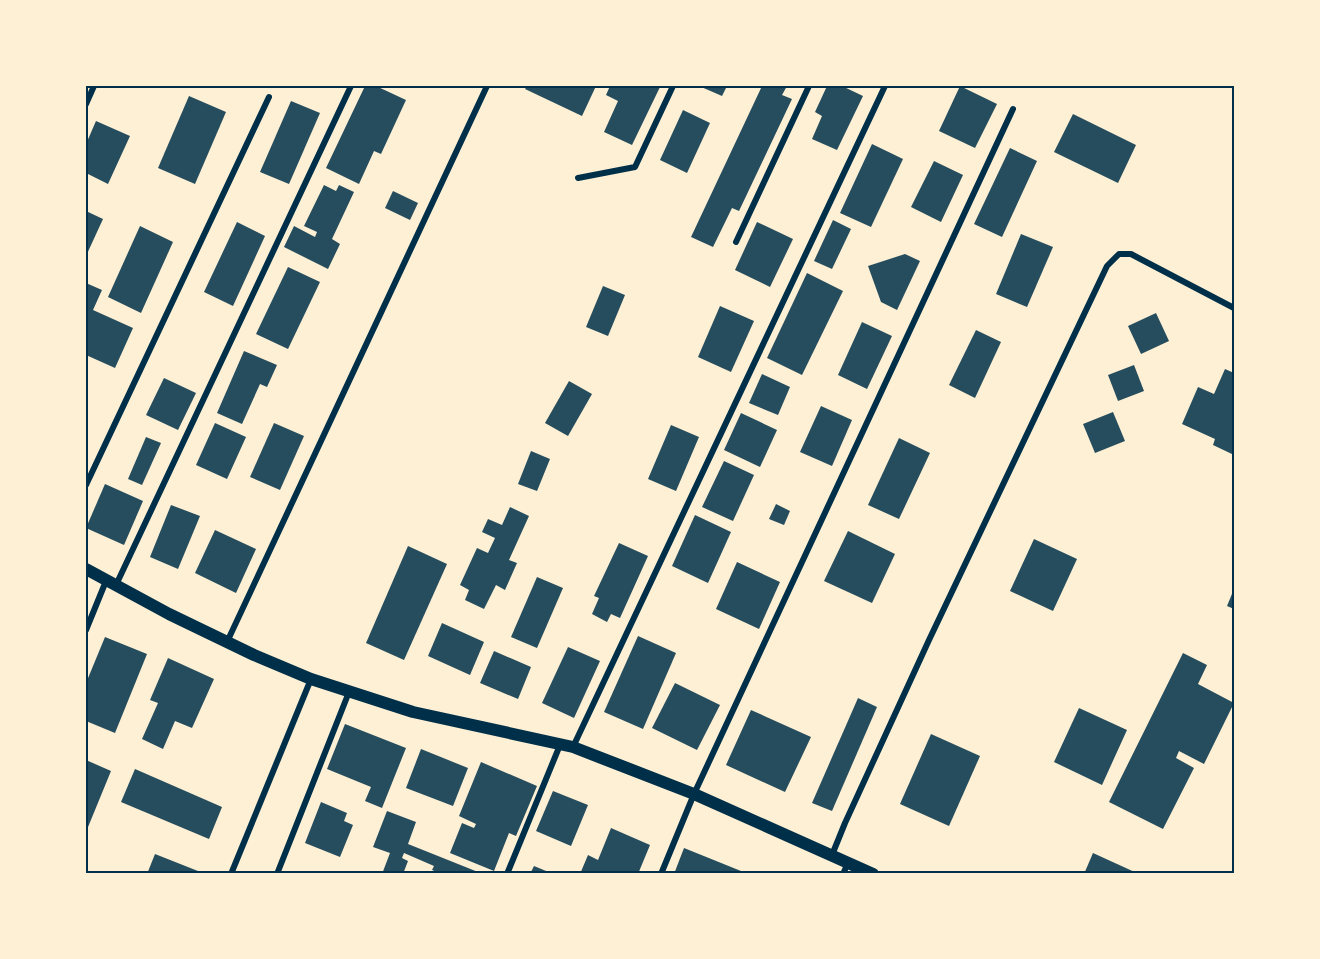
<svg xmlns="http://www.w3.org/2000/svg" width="1320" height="959" viewBox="0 0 1320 959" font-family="'Alegreya Sans',sans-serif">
<rect width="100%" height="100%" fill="#fdf0d5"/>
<!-- building -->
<g fill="#264d5e">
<polygon points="365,86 376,86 406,100 381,154 374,151 359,184 326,168"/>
<polygon points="527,86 596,86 582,116 525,89"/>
<polygon points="610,86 656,86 660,87 632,145 604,132 618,101 606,95"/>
<polygon points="699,86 727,86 722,96"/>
<polygon points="762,86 787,86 782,95 792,99 739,211 732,208 713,247 691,237"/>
<polygon points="827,86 842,86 863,96 837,150 812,139 822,116 815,112"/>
<polygon points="960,86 997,104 975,148 939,131"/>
<polygon points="189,96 226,112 195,184 158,168"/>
<polygon points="291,101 320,113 289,184 260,172"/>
<polygon points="683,110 710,123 687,173 660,160"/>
<polygon points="1073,114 1136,145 1118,183 1054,152"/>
<polygon points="96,121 130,136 108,184 86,173 86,144"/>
<polygon points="872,144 903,159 871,227 840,213"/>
<polygon points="1010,148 1037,161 1002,237 974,224"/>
<polygon points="934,161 963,175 941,222 911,207"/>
<polygon points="324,185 336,191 339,185 354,192 332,239 340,244 328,269 284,247 294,226 315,237 317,232 304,226"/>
<polygon points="393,191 418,203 410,220 385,208"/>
<polygon points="86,211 103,219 86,256"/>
<polygon points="833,220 851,229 832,269 814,261"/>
<polygon points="237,222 265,236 233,306 204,292"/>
<polygon points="757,222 793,239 770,287 735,270"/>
<polygon points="140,226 173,242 141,313 108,297"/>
<polygon points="1021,234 1053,247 1027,307 996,294"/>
<polygon points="905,254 920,261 897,310 881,302 868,266"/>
<polygon points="288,267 320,282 288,349 256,334"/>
<polygon points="807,273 843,291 802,375 767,358"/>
<polygon points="86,283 102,290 93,310 133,328 115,368 86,355"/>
<polygon points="603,286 625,295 608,336 586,327"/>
<polygon points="720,306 754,321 731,372 698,357"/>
<polygon points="1156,313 1169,341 1141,354 1128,326"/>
<polygon points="862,322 892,336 867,389 838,375"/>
<polygon points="976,330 1001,342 975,398 949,385"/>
<polygon points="244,351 277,365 267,387 260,384 242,424 217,413"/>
<polygon points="1134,365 1144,391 1118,401 1108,375"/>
<polygon points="1225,369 1234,373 1234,455 1213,445 1215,439 1182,424 1198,387 1214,394"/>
<polygon points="762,374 790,387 778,415 749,403"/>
<polygon points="164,378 196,393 178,430 146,415"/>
<polygon points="569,381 592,394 568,436 545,423"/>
<polygon points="821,406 852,420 832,466 800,452"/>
<polygon points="1113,412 1125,441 1095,453 1083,424"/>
<polygon points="741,413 777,430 760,467 724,450"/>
<polygon points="215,423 246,437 227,479 196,465"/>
<polygon points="274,423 304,436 280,490 250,477"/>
<polygon points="671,425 699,437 676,491 648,479"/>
<polygon points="146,437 161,443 142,485 128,479"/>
<polygon points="899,438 930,453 899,519 868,505"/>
<polygon points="531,451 550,459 537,491 518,484"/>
<polygon points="724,461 754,475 733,521 702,507"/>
<polygon points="105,484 143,501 124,545 86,528"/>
<polygon points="776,504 790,511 784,525 769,519"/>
<polygon points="171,505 200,516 178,569 150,557"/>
<polygon points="510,507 529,516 509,560 517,563 505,590 496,585 484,609 465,600 469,590 460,585 477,548 488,553 495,538 482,532 488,519 502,525"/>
<polygon points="695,515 731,532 708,583 672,566"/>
<polygon points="215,530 256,549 236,593 195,573"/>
<polygon points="848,531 895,554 872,603 824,581"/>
<polygon points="1034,539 1077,559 1053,611 1010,591"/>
<polygon points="619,543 648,556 620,618 611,614 607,622 592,614 599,598 594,596"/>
<polygon points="408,546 447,564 404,660 366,643"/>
<polygon points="737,562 780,582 759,629 716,609"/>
<polygon points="537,577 563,588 537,648 511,637"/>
<polygon points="1234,589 1234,609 1227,606"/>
<polygon points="442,623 484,642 470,675 428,656"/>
<polygon points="638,636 676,653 643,729 604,712"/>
<polygon points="105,637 147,654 115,733 86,721 86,683"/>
<polygon points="568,647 600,661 574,718 542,703"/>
<polygon points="494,651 531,667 518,699 480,683"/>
<polygon points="1183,653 1207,665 1198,684 1234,703 1204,764 1179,751 1176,758 1194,768 1163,829 1109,802"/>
<polygon points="168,658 214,679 192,728 175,721 163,749 142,739 158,703 150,700"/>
<polygon points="675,683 720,705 697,750 652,728"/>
<polygon points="858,698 877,707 832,811 812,803"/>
<polygon points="1079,708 1127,730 1102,785 1054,762"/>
<polygon points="751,710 811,737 785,792 726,765"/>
<polygon points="345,724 406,748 382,808 365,801 371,787 327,769"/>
<polygon points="931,734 980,756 949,826 900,804"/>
<polygon points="421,749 468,768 453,806 406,788"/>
<polygon points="86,760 111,771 86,832"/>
<polygon points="481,762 537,786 516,836 509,833 494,871 450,853 462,823 474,828 476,824 459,816"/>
<polygon points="135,769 222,807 209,839 121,802"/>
<polygon points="553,791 588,805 571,846 536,831"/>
<polygon points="321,802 347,813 344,821 353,825 340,857 305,843"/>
<polygon points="387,811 416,822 408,844 483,874 442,874 432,870 434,866 404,853 402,858 408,861 403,874 382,874 390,853 373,847"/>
<polygon points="611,828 650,845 638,874 580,874 588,855 598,860"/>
<polygon points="684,848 741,871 740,874 674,874"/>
<polygon points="1093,853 1139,874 1084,874"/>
<polygon points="155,854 203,873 203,874 147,874"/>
<polygon points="534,866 551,873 551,874 530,874"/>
</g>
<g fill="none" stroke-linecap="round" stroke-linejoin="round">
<!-- minor -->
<g stroke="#003049" stroke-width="6">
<polyline points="86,104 94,86"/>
<polyline points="578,178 635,167 673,86"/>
<polyline points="736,242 809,86"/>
<polyline points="86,485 269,97"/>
<polyline points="116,585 351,86"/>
<polyline points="86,630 106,581"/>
<polyline points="227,642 487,86"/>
<polyline points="573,747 885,86"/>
<polyline points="832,855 845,823 929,640 1107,266 1119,254 1131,254 1234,308"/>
<polyline points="231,874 311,679"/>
<polyline points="277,874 349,692"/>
<polyline points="507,874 560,745"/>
<polyline points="661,874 694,794 1013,109"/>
<polyline points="843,874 848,863"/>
</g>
<!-- secondary -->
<polyline stroke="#003049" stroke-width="12" points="86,569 169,614 254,655 311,679 413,712 573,747 694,794 873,874"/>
</g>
<!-- border -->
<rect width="1320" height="959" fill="none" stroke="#fdf0d5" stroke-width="174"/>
<rect x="87" y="87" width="1146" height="785" fill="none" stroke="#003049" stroke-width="2"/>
</svg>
